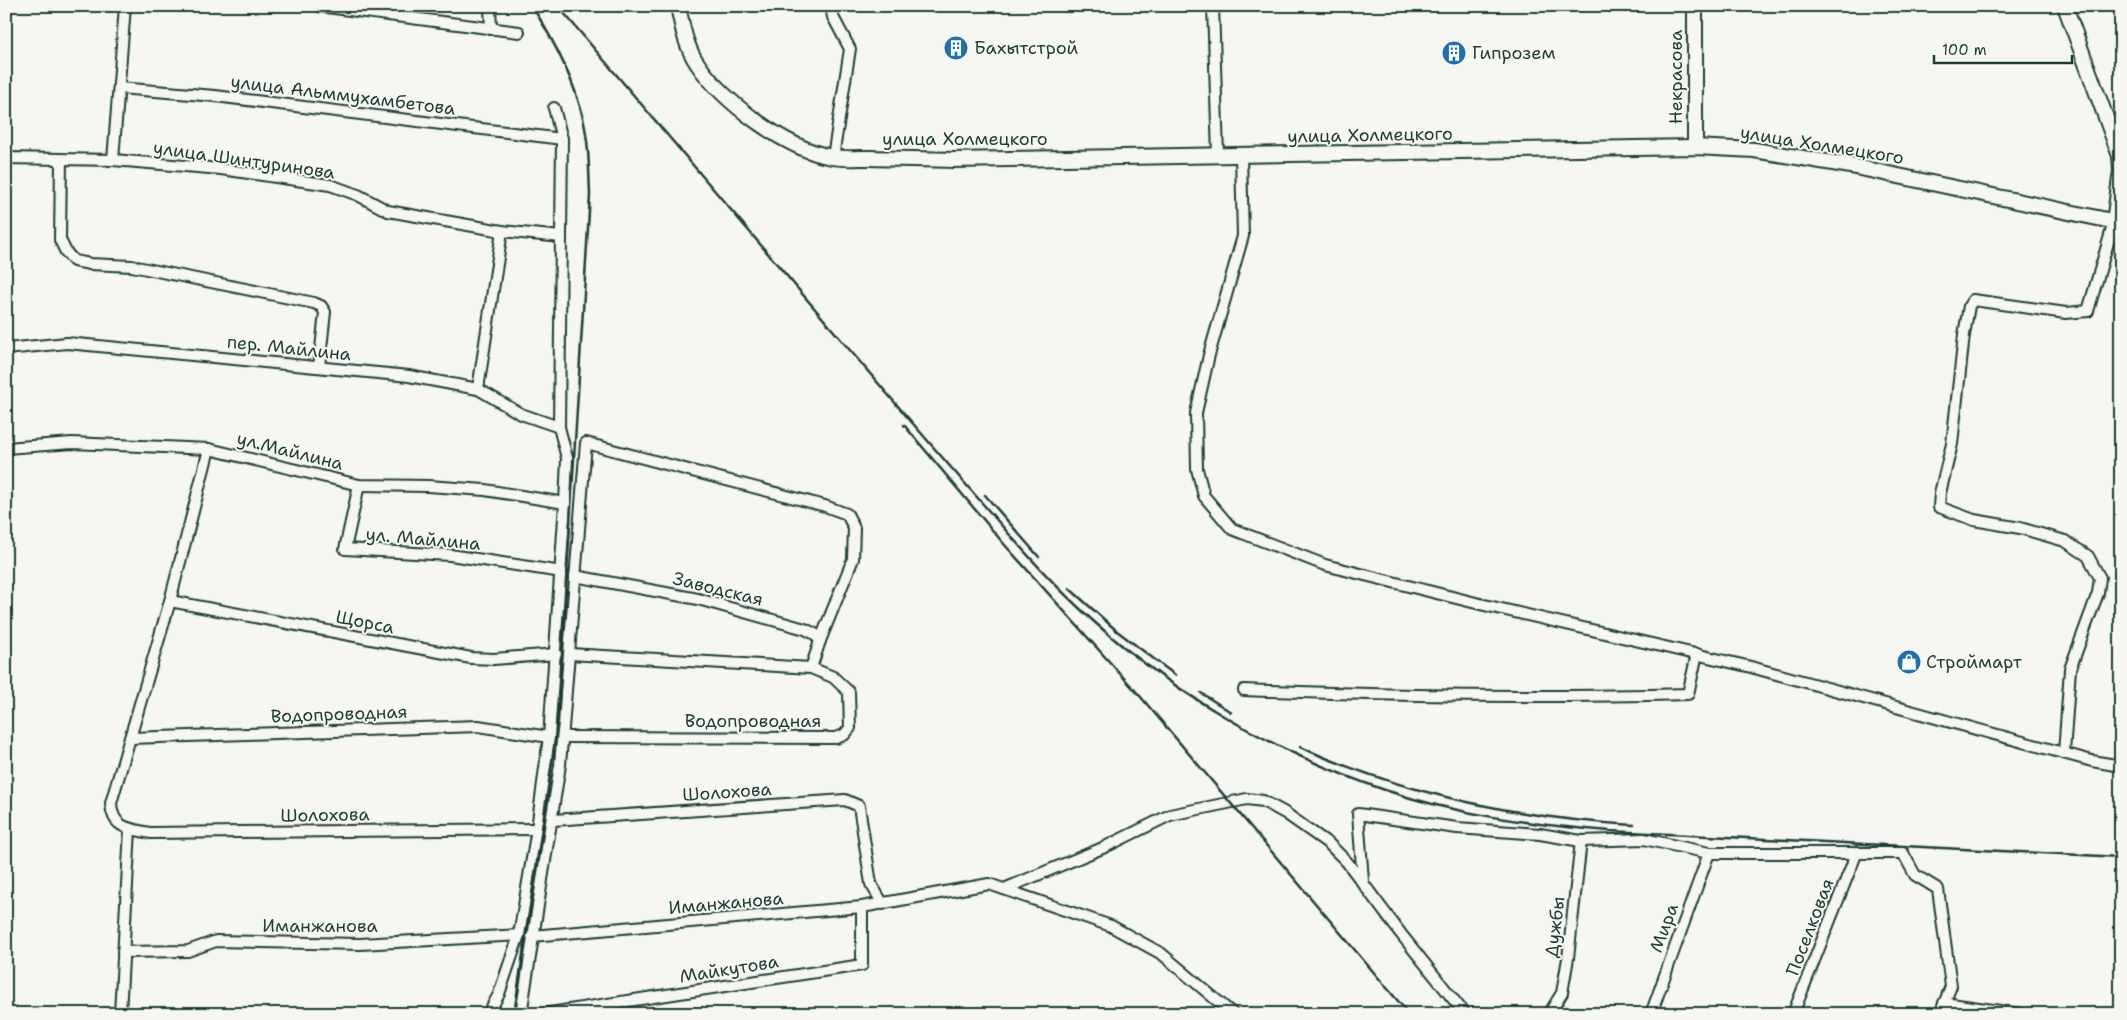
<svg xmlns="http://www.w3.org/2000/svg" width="2127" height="1020" viewBox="0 0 2127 1020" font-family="'Shantell Sans',sans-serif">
<rect width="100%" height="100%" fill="#f6f6f2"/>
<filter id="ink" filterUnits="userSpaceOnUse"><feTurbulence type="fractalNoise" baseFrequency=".02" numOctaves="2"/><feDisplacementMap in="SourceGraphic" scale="10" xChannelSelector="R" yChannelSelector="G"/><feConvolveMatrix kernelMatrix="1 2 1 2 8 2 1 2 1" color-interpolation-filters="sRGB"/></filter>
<g filter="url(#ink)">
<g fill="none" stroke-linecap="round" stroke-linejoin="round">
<defs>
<g id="minor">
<polyline points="319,6 519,32"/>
<polyline points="490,6 491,29"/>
<polyline points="831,6 833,17 850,49 833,157"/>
<polyline points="1213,6 1218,155"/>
<polyline points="119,88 215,96 562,139"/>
<polyline points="1241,156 1243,236 1209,355 1196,413 1197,469 1204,496 1232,529 1325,565 1480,604 1751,667 2092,761 2121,766"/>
<polyline points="6,158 113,160 221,169 330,185 358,195 388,211 502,231 561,237"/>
<polyline points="61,160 60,240 66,252 74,261 90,264 132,266 314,303 321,306 325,312 319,367"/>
<polyline points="113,160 125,6"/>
<polyline points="6,349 67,343 409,376 478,389 521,414 559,427"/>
<polyline points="478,389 502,231"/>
<polyline points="6,448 72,443 209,449 359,485 428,486 485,490 565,503"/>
<path d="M 209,449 L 170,601 L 111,803 C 112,829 130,829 151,833 L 537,829"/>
<polyline points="359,485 345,549 450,555 562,572"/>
<polyline points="575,576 698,599 805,629 815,634 820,641 811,668"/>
<polyline points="170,601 471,658 494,659 556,654"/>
<path d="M 1244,690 C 1392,696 1540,698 1688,694 L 1697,654"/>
<polyline points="563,737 836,738 844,735 850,728 849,692 833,677 811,668 569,654"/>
<polyline points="130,738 478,726 549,737"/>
<polyline points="2064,753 2070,669 2098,593 2100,578 2088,556 2065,541 2020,528 1974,520 1939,507 1940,493 1952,444 1964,335 1969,306 1973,300 2066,313 2088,311 2114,222"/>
<polyline points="553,820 845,800 859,806 871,884 883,904"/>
<polyline points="1363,881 1358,814 1457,828 1540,834 1581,841 1644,839 1709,853 1903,853 1915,875 1938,889 1951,986 1940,1014"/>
<polyline points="1004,889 1105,847 1170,815 1247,799 1263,801 1285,813 1329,844 1347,862 1401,934 1465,1014"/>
<polyline points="532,936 862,907 989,884 1111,926 1162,954 1233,1014"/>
<polyline points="123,952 188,951 216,941 360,944 519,935"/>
<polyline points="1944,1003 2021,1014"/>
<polyline points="120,1014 130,829"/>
<polyline points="488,1014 499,994 519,935 537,829 549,737 565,503 567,458 559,427 562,139 554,108"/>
<polyline points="527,1014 522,1008 560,765 586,443 825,506 847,514 854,528 853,559 820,641"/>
<polyline points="543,1014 862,965 862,907"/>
<polyline points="1549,1014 1562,993 1568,958 1581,841"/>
<polyline points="1651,1014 1709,853"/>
<polyline points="1793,1014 1857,852"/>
</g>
<g id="tertiary">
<path d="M 678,6 C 682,26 686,47 697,63 C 723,102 786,149 832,157 C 844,159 858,158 870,158 C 898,159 926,159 953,160 L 1695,147 L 1754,150 L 1851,166 L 2121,223"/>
<polyline points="2065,6 2120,156 2121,171 2114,222"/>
<polyline points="1695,147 1695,6"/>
</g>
</defs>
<!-- minor casing -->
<use href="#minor" stroke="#1f3d34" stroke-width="14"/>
<!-- tertiary casing -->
<use href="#tertiary" stroke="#1f3d34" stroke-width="18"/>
<!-- minor -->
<use href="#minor" stroke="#f6f6f2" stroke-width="10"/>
<!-- tertiary -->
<use href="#tertiary" stroke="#f6f6f2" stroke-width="14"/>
<!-- rail -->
<g stroke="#1f3d34" stroke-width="2.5">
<path d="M 558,6 C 659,125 759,243 860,362 C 896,404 932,446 969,488 C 1004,528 1038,569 1077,606 C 1163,688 1272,752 1385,790 C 1458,815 1534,825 1610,831 L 2121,857"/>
<polyline points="904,425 1004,544 1140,696 1409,1014"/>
<polyline points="985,495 1039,557"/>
<polyline points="1069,588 1117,631 1175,675"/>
<polyline points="1201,693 1231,712"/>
<path d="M 1300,747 C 1407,795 1518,818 1634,825"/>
<path d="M 514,1014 L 558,722 L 590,195 C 589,170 589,143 583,118 C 574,79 554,41 532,6"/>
</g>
</g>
</g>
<!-- icons -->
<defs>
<symbol id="building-disc" viewBox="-11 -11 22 22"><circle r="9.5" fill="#1f6fb2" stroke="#f6f6f2"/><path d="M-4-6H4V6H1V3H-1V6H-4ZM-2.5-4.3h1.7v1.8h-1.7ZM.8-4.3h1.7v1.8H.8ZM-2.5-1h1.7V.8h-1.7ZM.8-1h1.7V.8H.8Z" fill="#fff"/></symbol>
<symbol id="shop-disc" viewBox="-11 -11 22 22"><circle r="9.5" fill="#1f6fb2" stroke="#f6f6f2"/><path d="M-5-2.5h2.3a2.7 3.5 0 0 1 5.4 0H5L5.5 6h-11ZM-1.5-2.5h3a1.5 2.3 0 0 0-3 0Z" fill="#fff"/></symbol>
</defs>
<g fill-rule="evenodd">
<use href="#building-disc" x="942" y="34" width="28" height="28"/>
<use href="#building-disc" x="1440" y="39" width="28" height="28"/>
<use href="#shop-disc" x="1895" y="648" width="28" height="28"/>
</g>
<g text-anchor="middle" stroke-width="4" stroke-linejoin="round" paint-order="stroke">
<!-- poi labels -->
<g font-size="18" fill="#1f3d34" stroke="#f6f6f2" text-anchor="start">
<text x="974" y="54">Бахытстрой</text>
<text x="1472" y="59">Гипрозем</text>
<text x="1926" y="668">Строймарт</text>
</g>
<!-- street labels -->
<g font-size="18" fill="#1f3d34" stroke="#f6f6f2">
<text transform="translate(1676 77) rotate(-90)" y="6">Некрасова</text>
<text transform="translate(343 95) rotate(7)" y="6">улица Альммухамбетова</text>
<text transform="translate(1370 135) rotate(-1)" y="6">улица Холмецкого</text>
<text x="965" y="145">улица Холмецкого</text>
<text transform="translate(1822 145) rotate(9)" y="6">улица Холмецкого</text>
<text transform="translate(244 160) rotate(8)" y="6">улица Шинтуринова</text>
<text transform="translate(289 348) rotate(6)" y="6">пер. Майлина</text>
<text transform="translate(290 451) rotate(14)" y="6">ул.Майлина</text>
<text transform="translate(423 539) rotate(5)" y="6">ул. Майлина</text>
<text transform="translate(718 589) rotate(14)" y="6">Заводская</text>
<text transform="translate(365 622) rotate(11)" y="6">Щорса</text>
<text transform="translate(339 714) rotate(-2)" y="6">Водопроводная</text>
<text x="753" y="727">Водопроводная</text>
<text transform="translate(727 792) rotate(-4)" y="6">Шолохова</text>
<text transform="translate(325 815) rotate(-1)" y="6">Шолохова</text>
<text transform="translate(726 903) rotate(-5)" y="6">Иманжанова</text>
<text x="320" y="932">Иманжанова</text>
<text transform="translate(1555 927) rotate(-83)" y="6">Дужбы</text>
<text transform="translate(1810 927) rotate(-69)" y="6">Поселковая</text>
<text transform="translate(1664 928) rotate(-70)" y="6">Мира</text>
<text transform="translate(729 969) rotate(-9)" y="6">Майкутова</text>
</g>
</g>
<!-- margin -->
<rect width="2127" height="1020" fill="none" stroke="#f6f6f2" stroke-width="25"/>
<rect x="12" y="12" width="2102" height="995" fill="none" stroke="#1f3d34" stroke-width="2" filter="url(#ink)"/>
<!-- scale -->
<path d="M1934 55v8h138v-8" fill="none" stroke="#1f3d34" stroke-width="2.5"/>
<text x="1942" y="55" font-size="15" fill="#1f3d34" stroke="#f6f6f2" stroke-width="4" paint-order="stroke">100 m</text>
</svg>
